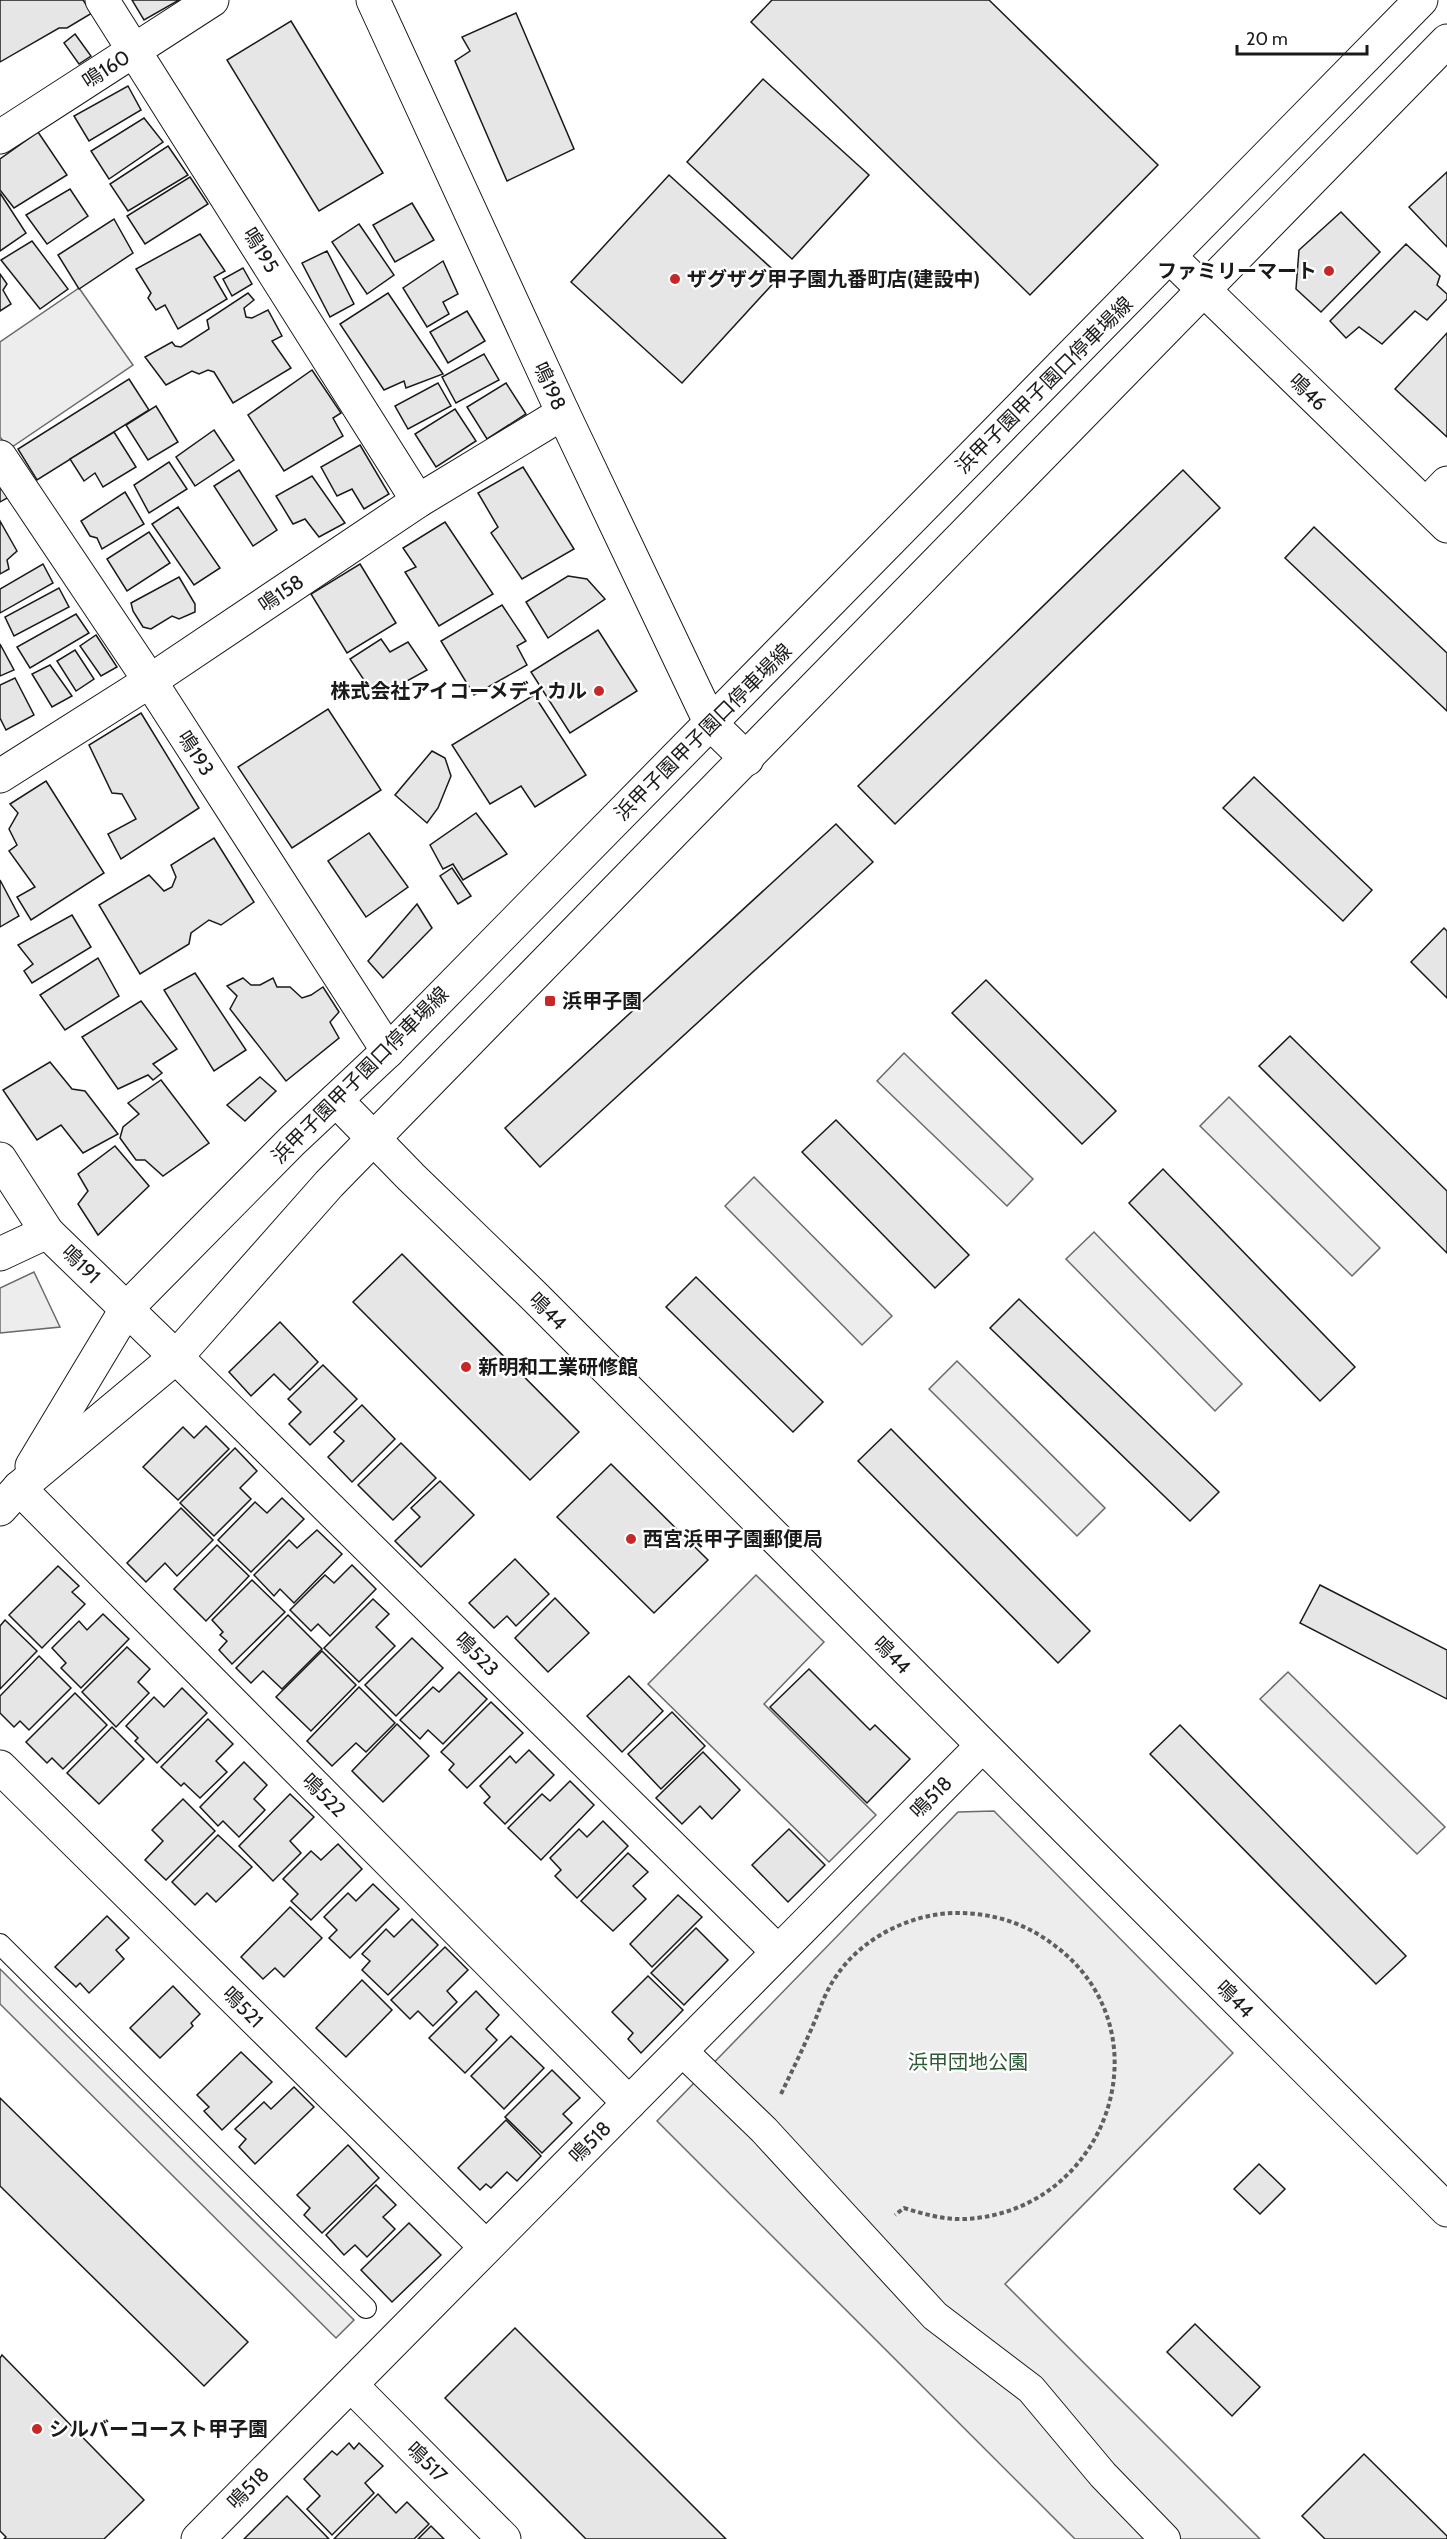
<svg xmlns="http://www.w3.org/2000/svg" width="1447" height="2539" viewBox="0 0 1447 2539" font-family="Cabin,'Noto Sans JP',sans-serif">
<rect width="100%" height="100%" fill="#fff"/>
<!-- built -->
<g fill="#ededed" stroke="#6a6a6a" stroke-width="1.5">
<polygon points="79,288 133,365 9,449 0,437 0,342"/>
<polygon points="904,1053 1033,1179 1007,1206 877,1081"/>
<polygon points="1229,1097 1380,1248 1352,1276 1200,1126"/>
<polygon points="754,1177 892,1316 862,1345 725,1206"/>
<polygon points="1094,1232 1242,1384 1215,1411 1066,1259"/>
<polygon points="34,1272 60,1327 0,1333 0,1288"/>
<polygon points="957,1361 1105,1508 1077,1536 929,1389"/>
<polygon points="756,1575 824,1642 764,1704 876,1815 829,1862 648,1684"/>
<polygon points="1288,1672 1445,1827 1417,1854 1260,1699"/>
<polygon points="994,1811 1233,2053 1005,2284 1260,2539 1075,2539 657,2121 958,1812"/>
<polygon points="0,1969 354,2320 336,2338 0,2004"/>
</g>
<!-- building -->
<g fill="#e6e6e6" stroke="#1a1a1a" stroke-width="1.5">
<polygon points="0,0 83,0 92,13 67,28 59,28 0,62"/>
<polygon points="132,0 179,0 144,20"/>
<polygon points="772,0 989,0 1158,165 1030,295 751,22"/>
<polygon points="516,13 574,149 507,181 455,61 470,51 462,37"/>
<polygon points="291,21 383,173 319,211 227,60"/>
<polygon points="75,34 91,56 79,64 64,43"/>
<polygon points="763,79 869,175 792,259 687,162"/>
<polygon points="128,86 141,110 89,141 74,116"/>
<polygon points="144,118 163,142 109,179 91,151"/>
<polygon points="38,132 67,175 14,208 0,190 0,159"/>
<polygon points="168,146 188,175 128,211 110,184"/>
<polygon points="1447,172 1447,247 1409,207"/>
<polygon points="669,175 780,276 682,383 571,282"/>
<polygon points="190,177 208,204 145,244 127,216"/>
<polygon points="70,189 88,216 47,244 26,215"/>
<polygon points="0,193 26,233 0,251"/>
<polygon points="412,203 434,240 395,262 373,225"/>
<polygon points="1341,212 1380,252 1321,312 1296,289 1299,250"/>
<polygon points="114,219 133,253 79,289 58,255"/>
<polygon points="359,224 394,275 367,294 332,242"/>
<polygon points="200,234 225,271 214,277 227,299 178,329 165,305 156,310 148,298 151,293 136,269"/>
<polygon points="32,241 68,289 40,309 1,260"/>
<polygon points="1406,244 1440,276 1437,285 1447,294 1447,299 1427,320 1415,311 1382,344 1359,327 1346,338 1330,321"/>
<polygon points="327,251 354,304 330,317 302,263"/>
<polygon points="443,261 458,294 443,302 449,314 427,327 403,288"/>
<polygon points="243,268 252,284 232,296 223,279"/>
<polygon points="0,274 7,284 3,290 11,304 0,311"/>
<polygon points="248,293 254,300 244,308 246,317 252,318 268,310 282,336 272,341 291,368 233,403 214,372 208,370 199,374 192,371 166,385 145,357 172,342 175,346 181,347 209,329 207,320"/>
<polygon points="388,293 443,374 406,388 404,381 384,390 340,324"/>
<polygon points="467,311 485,341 448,363 430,332"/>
<polygon points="1447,333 1447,437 1395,389"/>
<polygon points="484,354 499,380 456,403 442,377"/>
<polygon points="312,370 341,413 333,418 343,436 284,471 248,415"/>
<polygon points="129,379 149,410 37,480 18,449"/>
<polygon points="438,383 451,406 408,429 395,406"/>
<polygon points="506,383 526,414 487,439 467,407"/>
<polygon points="156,406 178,442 148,460 126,425"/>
<polygon points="455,409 476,441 436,467 415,434"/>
<polygon points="214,430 234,460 195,486 176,457"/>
<polygon points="114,432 136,467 103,487 95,473 84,481 70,459"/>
<polygon points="360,445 389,494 364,509 352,489 337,496 321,467"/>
<polygon points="169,462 187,489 149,513 134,485"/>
<polygon points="523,467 574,549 522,579 491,533 498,527 478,493"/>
<polygon points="239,470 277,530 253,546 214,486"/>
<polygon points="1183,470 1220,508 895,824 858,786"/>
<polygon points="312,476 345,523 319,537 305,519 293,524 276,496"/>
<polygon points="0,484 9,497 0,502"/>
<polygon points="125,492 144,524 102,549 97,538 90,536 81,521"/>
<polygon points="178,507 220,568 194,585 152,524"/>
<polygon points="0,521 17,551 7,560 9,569 0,574"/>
<polygon points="445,522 493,594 439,626 405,572 416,567 403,548"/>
<polygon points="1314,527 1447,653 1447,711 1285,558"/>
<polygon points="149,532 170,563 127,591 107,559"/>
<polygon points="43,564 53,583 0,613 0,589"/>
<polygon points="360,564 396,623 347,653 311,594"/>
<polygon points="568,576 587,579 605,599 548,638 526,602"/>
<polygon points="179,577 195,604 195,612 179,619 172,616 151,629 143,627 133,611 131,603"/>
<polygon points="59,588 69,607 14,636 5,617"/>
<polygon points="502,605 526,641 517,646 527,665 474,695 441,641"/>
<polygon points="76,614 89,633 30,668 17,647"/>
<polygon points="598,630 637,691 570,733 531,672"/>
<polygon points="96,635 117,667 101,676 80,646"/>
<polygon points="381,639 390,652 408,642 427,670 376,698 350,659"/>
<polygon points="0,644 14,670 0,676"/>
<polygon points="75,650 94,679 76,691 57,661"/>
<polygon points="50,665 72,696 52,707 32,674"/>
<polygon points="15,678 34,715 6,730 0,718 0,685"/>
<polygon points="534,695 586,775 535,807 521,786 490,804 452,745"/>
<polygon points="328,709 381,790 292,848 238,767"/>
<polygon points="141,713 199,808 121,859 108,834 136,819 122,794 112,793 89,745"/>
<polygon points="432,751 445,758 451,776 438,808 427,823 395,795"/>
<polygon points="1254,777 1372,890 1343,921 1223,808"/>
<polygon points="46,781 104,873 31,920 17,897 35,887 9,851 17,845 9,829 18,813 10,804"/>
<polygon points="476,813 507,854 463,880 453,864 443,869 430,845"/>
<polygon points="836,824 873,862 540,1167 505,1128"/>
<polygon points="369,833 408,887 366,917 328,861"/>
<polygon points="214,838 254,902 221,925 209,920 191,933 189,944 140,974 99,905 149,875 164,891 172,887 176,877 171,865"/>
<polygon points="452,868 471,896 458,904 440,876"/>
<polygon points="0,880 19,916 0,927"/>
<polygon points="417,904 432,928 383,978 368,961"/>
<polygon points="72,915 91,947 32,983 24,971 33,964 18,945"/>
<polygon points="1444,928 1447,931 1447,998 1411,962"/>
<polygon points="98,958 119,996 65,1030 40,995"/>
<polygon points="195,973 246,1050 214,1071 164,990"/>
<polygon points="243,978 251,985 260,985 273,978 277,987 290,987 302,998 311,995 323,987 339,1012 330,1022 339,1038 286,1081 230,1009 237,996 227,986"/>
<polygon points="986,980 1116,1111 1082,1144 952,1013"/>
<polygon points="141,1001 177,1049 153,1064 162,1073 153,1080 148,1075 118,1089 82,1037"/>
<polygon points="1290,1036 1447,1191 1447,1253 1259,1066"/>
<polygon points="50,1062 72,1089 85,1091 118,1134 83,1153 61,1125 37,1140 3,1090"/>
<polygon points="260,1077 276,1091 245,1121 227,1105"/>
<polygon points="161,1080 209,1143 163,1176 145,1160 136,1160 120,1138 123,1127 139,1114 128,1103"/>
<polygon points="836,1120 969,1255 935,1288 802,1152"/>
<polygon points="115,1146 149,1186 98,1235 78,1204 88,1191 78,1174"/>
<polygon points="1163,1169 1355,1367 1320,1401 1129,1203"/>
<polygon points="402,1254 579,1432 530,1480 353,1302"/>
<polygon points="696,1277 823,1402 793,1432 666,1307"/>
<polygon points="1019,1299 1219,1492 1190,1521 990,1328"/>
<polygon points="280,1322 318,1362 290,1390 274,1374 251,1396 229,1372"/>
<polygon points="323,1365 357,1399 310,1445 289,1424 301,1412 288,1399"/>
<polygon points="362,1405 395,1439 352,1482 328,1457 344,1441 334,1432"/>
<polygon points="206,1426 229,1449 178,1500 143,1467 183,1427 194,1438"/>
<polygon points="891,1429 1090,1631 1058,1663 858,1461"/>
<polygon points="401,1443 436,1478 393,1520 358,1485"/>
<polygon points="235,1448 257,1471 240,1488 251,1499 214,1536 180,1503"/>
<polygon points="611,1464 708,1560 654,1613 557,1517"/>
<polygon points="440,1481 474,1515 421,1567 395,1541 420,1517 411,1508"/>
<polygon points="282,1498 304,1519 251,1572 218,1540 255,1502 267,1513"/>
<polygon points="181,1508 213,1540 177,1576 165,1563 146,1582 127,1563"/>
<polygon points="317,1530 342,1554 294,1603 280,1589 274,1596 254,1575 289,1540 297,1548"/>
<polygon points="217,1545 249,1576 206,1621 174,1589"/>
<polygon points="515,1559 549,1594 516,1626 507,1616 494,1628 469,1603"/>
<polygon points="352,1565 376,1589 330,1636 318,1624 311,1631 290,1610 325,1575 334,1583"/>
<polygon points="58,1566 79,1586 72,1592 85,1604 42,1648 9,1615"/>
<polygon points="252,1580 285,1612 232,1664 219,1650 227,1641 220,1635 223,1632 212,1620"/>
<polygon points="1320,1585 1447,1650 1447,1699 1300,1623"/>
<polygon points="555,1598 589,1633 548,1672 515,1638"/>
<polygon points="373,1599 389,1614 376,1627 395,1646 359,1682 324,1648"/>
<polygon points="103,1614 129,1639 81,1688 61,1668 66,1663 52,1648 79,1621 87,1630"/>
<polygon points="288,1615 322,1649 282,1689 263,1671 251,1683 236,1668"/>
<polygon points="5,1620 37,1651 0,1689 0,1626"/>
<polygon points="412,1638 443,1668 396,1716 365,1685"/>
<polygon points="127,1647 150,1669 138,1682 149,1693 116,1727 82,1692"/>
<polygon points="322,1651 356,1685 311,1731 276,1697"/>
<polygon points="39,1656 71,1688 29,1730 20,1721 14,1727 0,1713 0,1696"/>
<polygon points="809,1669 870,1730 875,1725 910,1759 867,1803 770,1707"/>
<polygon points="459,1672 487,1699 443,1744 428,1730 420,1739 400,1720 433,1687 439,1692"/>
<polygon points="629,1676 663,1711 622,1752 587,1716"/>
<polygon points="359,1687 395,1723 366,1752 356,1743 332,1766 307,1741"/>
<polygon points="182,1688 207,1713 157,1763 135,1741 138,1738 126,1726 154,1697 164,1707"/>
<polygon points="75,1693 107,1725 63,1769 52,1758 47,1763 26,1742"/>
<polygon points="491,1702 523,1733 467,1788 449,1770 454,1764 441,1752"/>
<polygon points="672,1712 705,1746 661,1789 628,1754"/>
<polygon points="208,1719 233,1744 216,1761 227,1772 200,1798 184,1783 181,1786 161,1767"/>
<polygon points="397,1724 429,1756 383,1802 352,1771"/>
<polygon points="1180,1725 1406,1956 1376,1984 1150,1754"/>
<polygon points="112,1727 144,1759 99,1804 67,1773"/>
<polygon points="529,1750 554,1775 505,1824 484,1803 490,1797 480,1786 510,1756 516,1763"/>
<polygon points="703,1752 740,1790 712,1819 700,1806 682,1824 656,1798"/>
<polygon points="244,1762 267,1785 254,1799 265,1810 239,1837 223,1821 218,1826 200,1807"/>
<polygon points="570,1781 594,1805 541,1860 508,1828 542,1794 550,1801"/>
<polygon points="290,1794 314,1817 290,1841 301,1853 273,1881 239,1846"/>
<polygon points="183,1799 215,1831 166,1880 145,1860 163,1841 152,1830"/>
<polygon points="603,1821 628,1846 577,1898 555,1876 561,1870 550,1858 579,1829 587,1837"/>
<polygon points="789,1829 825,1865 788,1902 752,1865"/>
<polygon points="218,1835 252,1867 216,1902 207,1893 195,1905 172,1882"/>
<polygon points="338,1844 362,1869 311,1920 291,1901 298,1894 283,1879 311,1851 321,1860"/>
<polygon points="628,1853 648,1872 633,1886 646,1899 613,1931 581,1901"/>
<polygon points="373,1884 399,1909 350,1958 329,1938 337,1930 324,1917 348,1893 356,1901"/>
<polygon points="678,1895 702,1917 652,1967 630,1944"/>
<polygon points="290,1907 322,1938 284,1977 275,1968 263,1979 241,1957"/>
<polygon points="107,1916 129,1938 116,1950 124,1959 89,1993 80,1983 76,1987 55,1967"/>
<polygon points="412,1919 438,1945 388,1995 362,1970 370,1961 362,1954 386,1929 394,1937"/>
<polygon points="696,1928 728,1960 684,2005 651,1973"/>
<polygon points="445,1947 468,1970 447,1991 457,2002 433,2026 418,2011 410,2019 391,2000"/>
<polygon points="648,1976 683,2010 641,2053 628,2039 633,2033 612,2012"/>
<polygon points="362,1980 392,2010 346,2057 316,2028"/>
<polygon points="173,1986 200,2014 191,2023 193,2026 160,2058 130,2028"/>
<polygon points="476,1991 499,2015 486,2029 497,2040 465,2073 429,2038"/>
<polygon points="511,2036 544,2068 504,2109 471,2076"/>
<polygon points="241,2052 272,2082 222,2130 204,2111 209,2107 197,2095"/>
<polygon points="552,2070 580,2098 563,2114 572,2123 542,2153 505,2117"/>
<polygon points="294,2087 314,2107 255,2164 239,2147 246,2139 235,2129 264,2102 271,2109"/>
<polygon points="0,2098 248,2342 204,2386 0,2186"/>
<polygon points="506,2120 541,2156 517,2181 507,2172 491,2188 486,2184 480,2190 458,2168"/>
<polygon points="348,2145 379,2178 322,2233 304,2215 310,2208 297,2195"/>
<polygon points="1259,2164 1285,2189 1260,2214 1234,2189"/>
<polygon points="376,2185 396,2205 383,2217 395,2229 367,2257 355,2245 344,2255 326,2235"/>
<polygon points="409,2223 441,2255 392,2302 361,2270"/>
<polygon points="1195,2324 1260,2387 1232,2416 1167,2352"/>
<polygon points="515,2328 726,2539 586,2539 445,2398"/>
<polygon points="2,2355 144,2500 104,2539 4,2539 6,2537 0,2531 0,2358"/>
<polygon points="349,2443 354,2449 359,2443 383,2466 365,2483 374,2493 332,2535 307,2509 320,2496 304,2479 332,2451 337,2455"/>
<polygon points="1364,2454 1447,2536 1447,2539 1325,2539 1302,2516"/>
<polygon points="378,2494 396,2513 407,2502 429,2524 414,2539 334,2539"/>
<polygon points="287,2496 329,2539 244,2539"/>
<polygon points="431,2526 444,2539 418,2539"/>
</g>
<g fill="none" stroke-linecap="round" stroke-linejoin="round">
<defs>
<polyline id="service" points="0,1944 366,2308"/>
<polyline id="pedestrian" points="681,2050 764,2130 935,2316 1031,2389 1103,2475 1165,2539"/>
<g id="minor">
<polyline points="102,0 418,501"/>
<polyline points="0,137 212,0"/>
<polyline points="0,457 150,681 388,1051"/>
<polyline points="1426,505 1447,483"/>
<polyline points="0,776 150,681 418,501 563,413"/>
<polyline points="0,1254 47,1232"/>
<polyline points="176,1357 778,1952"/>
<polyline points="19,1488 629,2103"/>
<polyline points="0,1767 486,2247"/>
<polyline points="351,2385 504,2539"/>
<polyline points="198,2539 982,1746"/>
</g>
<g id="tertiary">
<polyline points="373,0 563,413 711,724 747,759"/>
<polyline points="1170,257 1447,526"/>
<polyline points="336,1100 411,1177 534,1296 1447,2210"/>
<polyline points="0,1159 47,1232 176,1357"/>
</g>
<g id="secondary">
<polyline points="32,1466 127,1308 292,1141 388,1051 1421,0"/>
<polyline points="0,1509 19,1488 176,1357 329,1184 1447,41"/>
</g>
</defs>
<!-- service casing -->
<use href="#service" stroke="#1a1a1a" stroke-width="22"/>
<!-- pedestrian casing -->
<use href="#pedestrian" stroke="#1a1a1a" stroke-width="32"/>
<!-- minor casing -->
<use href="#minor" stroke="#1a1a1a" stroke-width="35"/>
<!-- tertiary casing -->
<use href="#tertiary" stroke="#1a1a1a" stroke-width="35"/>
<!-- secondary casing -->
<use href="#secondary" stroke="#1a1a1a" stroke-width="35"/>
<!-- path -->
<path stroke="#5f5f5f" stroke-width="4" stroke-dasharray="4.5 3" stroke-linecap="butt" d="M 781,2094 C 791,2073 801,2053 810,2032 C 819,2013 824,1993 837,1975 C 863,1937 912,1913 957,1913 C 993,1913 1025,1923 1054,1945 C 1170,2031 1108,2211 966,2219 C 944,2220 924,2214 904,2208 L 895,2215"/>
<!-- service -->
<use href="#service" stroke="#fff" stroke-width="20"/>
<!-- pedestrian -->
<use href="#pedestrian" stroke="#fff" stroke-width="30"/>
<!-- minor -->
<use href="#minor" stroke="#fff" stroke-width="33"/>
<!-- tertiary -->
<use href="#tertiary" stroke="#fff" stroke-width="33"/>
<!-- secondary -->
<use href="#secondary" stroke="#fff" stroke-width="33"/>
</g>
<!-- markers -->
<g fill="#c62828" stroke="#fff" stroke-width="2">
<circle cx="1329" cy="271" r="6"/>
<circle cx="675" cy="279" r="6"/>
<circle cx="599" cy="691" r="6"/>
<rect x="544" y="995" width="12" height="12" rx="3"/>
<circle cx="466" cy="1367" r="6"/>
<circle cx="631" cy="1539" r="6"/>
<circle cx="37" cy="2429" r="6"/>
</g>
<g text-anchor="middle" stroke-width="4.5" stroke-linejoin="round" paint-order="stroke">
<!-- street labels -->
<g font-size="20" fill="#1a1a1a" stroke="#fff">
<text transform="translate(106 69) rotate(-33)" y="7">鳴160</text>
<text transform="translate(261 250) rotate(58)" y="7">鳴195</text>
<text transform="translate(1044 385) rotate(-45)" y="7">浜甲子園甲子園口停車場線</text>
<text transform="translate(550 386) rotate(65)" y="7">鳴198</text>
<text transform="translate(1308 392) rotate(44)" y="7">鳴46</text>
<text transform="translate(281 593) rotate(-34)" y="7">鳴158</text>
<text transform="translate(703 732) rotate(-45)" y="7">浜甲子園甲子園口停車場線</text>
<text transform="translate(196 753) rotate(57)" y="7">鳴193</text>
<text transform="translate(360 1075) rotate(-45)" y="7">浜甲子園甲子園口停車場線</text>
<text transform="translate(81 1264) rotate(44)" y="7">鳴191</text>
<text transform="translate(548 1311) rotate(45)" y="7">鳴44</text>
<text transform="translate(477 1654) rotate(45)" y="7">鳴523</text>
<text transform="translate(892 1655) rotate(45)" y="7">鳴44</text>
<text transform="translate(324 1795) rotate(45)" y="7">鳴522</text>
<text transform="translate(931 1797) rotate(-45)" y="7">鳴518</text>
<text transform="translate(1235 1999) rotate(45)" y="7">鳴44</text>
<text transform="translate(243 2007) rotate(45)" y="7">鳴521</text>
<text transform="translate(590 2142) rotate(-45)" y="7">鳴518</text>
<text transform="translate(427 2462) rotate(45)" y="7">鳴517</text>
<text transform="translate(248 2488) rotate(-45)" y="7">鳴518</text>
</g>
<!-- poi labels -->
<g font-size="20" font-weight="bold" fill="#1a1a1a" stroke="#fff" text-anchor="start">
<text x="1317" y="278" text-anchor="end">ファミリーマート</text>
<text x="687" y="286">ザグザグ甲子園九番町店(建設中)</text>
<text x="587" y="698" text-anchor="end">株式会社アイコーメディカル</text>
<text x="562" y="1008">浜甲子園</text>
<text x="478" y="1374">新明和工業研修館</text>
<text x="643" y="1546">西宮浜甲子園郵便局</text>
<text x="49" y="2436">シルバーコースト甲子園</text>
</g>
<!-- park labels -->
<g font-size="20" fill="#2b5a34" stroke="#fff">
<text x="968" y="2069">浜甲団地公園</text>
</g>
</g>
<!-- scale -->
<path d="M1237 45v9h130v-9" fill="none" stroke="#1a1a1a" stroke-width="3"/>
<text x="1246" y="45" font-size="18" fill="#1a1a1a" stroke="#ffffff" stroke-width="4.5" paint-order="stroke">20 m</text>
</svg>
